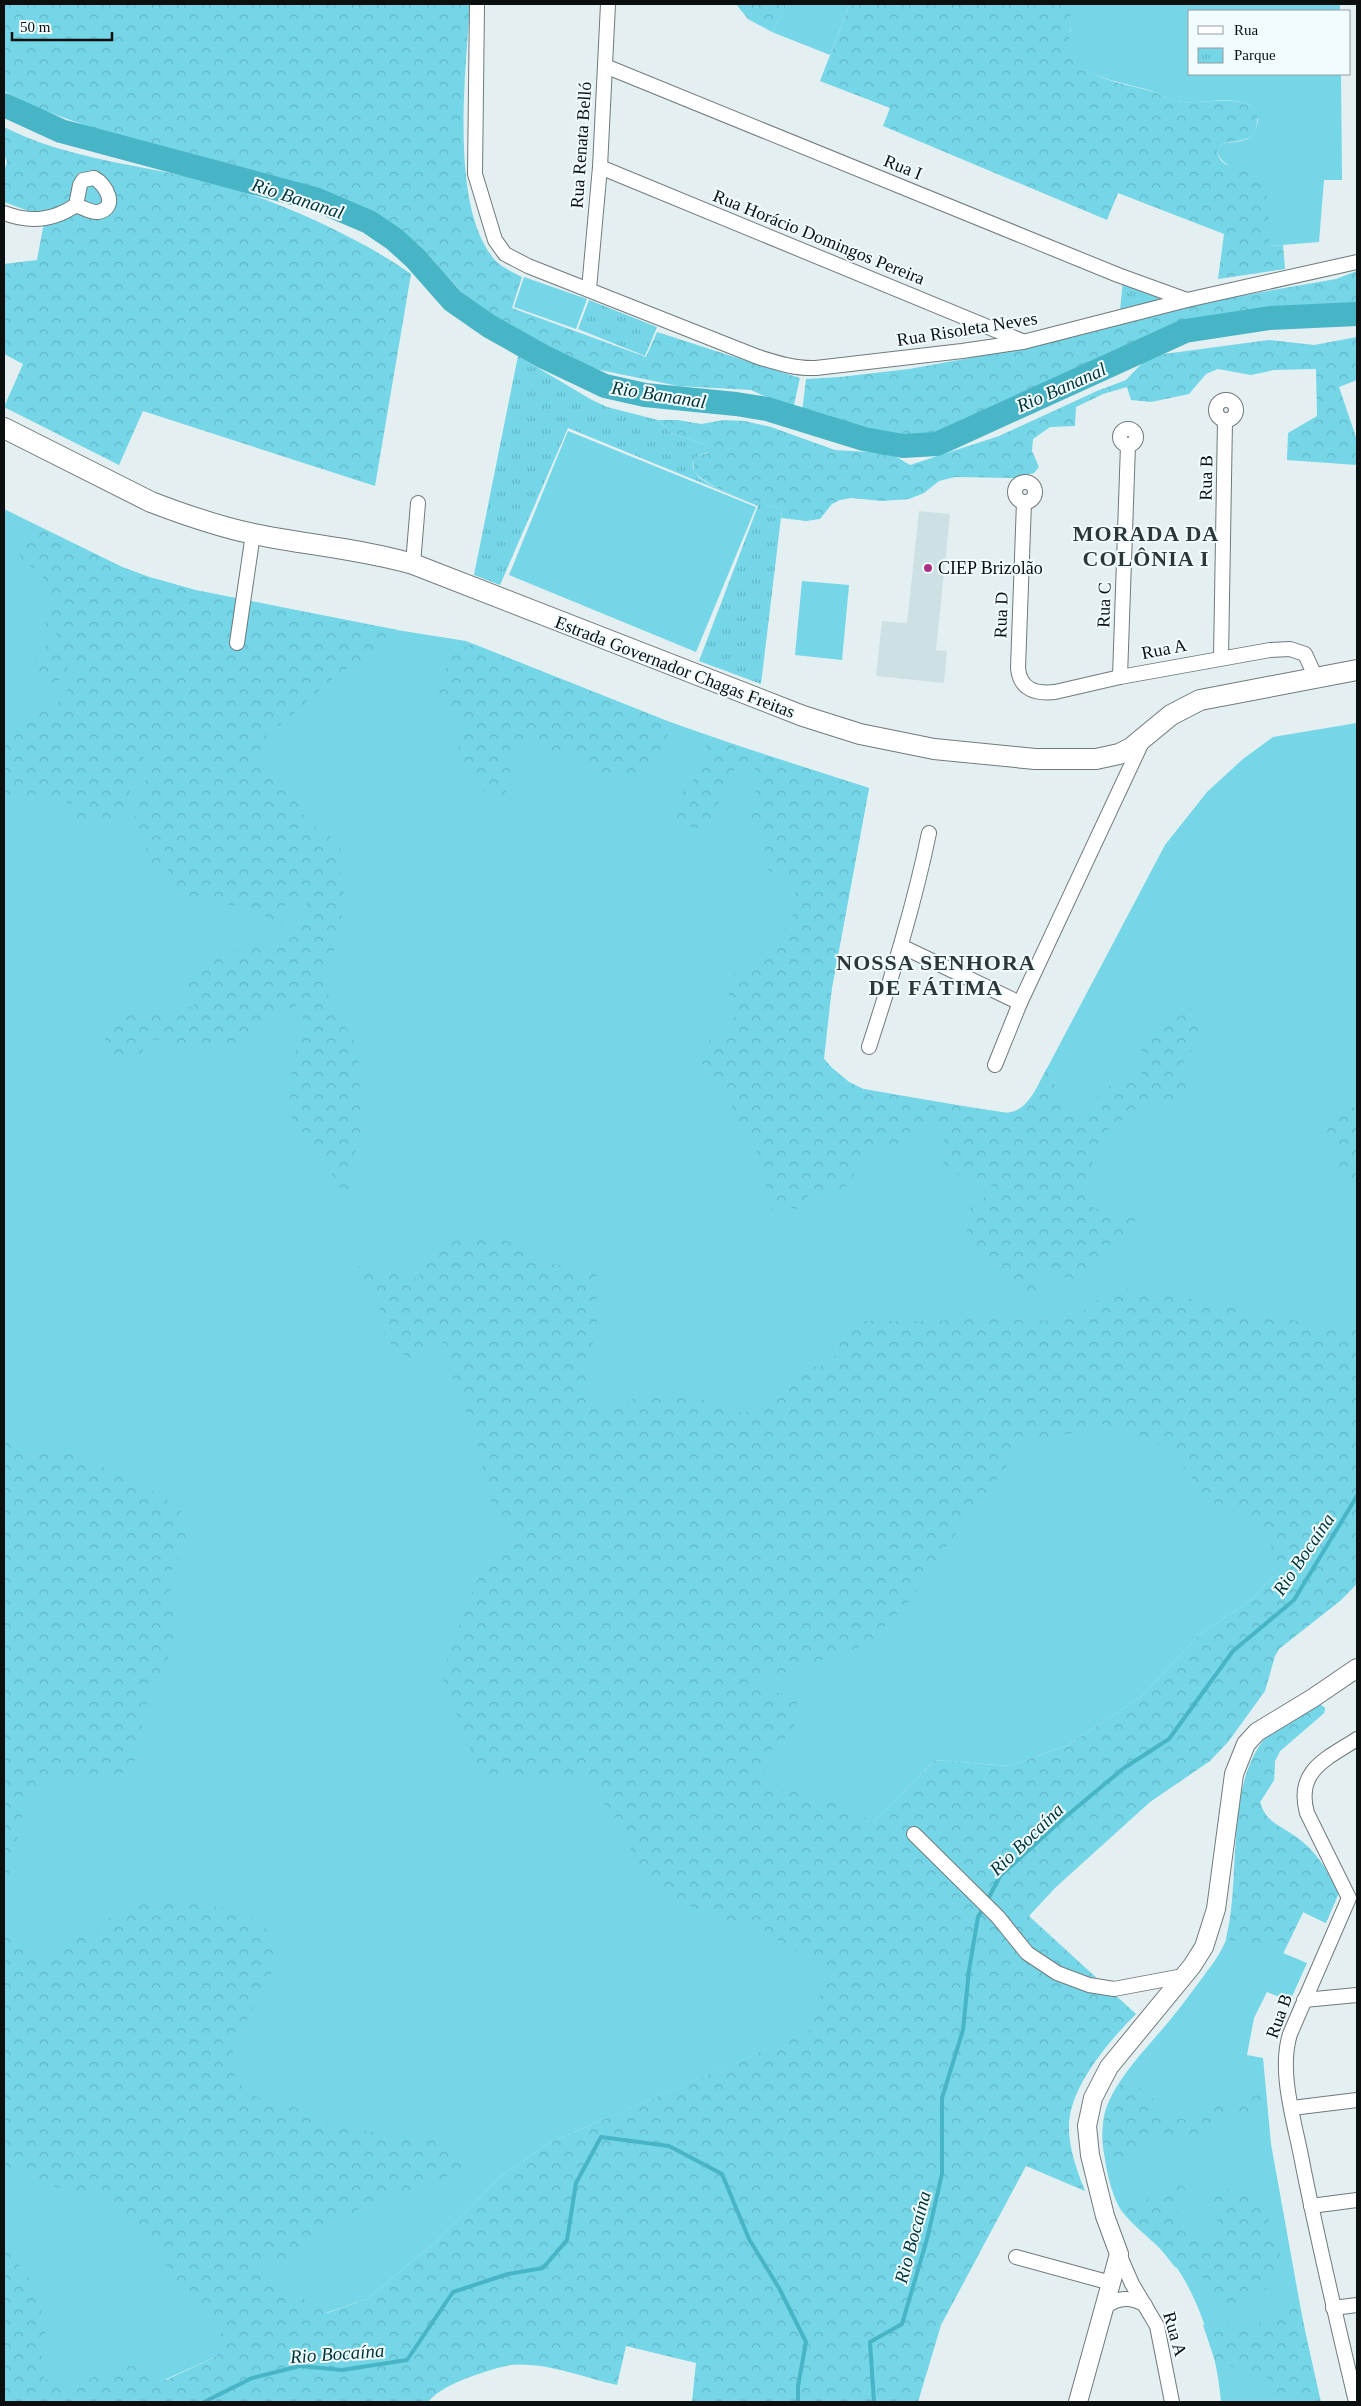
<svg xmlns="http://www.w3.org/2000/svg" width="1361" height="2406" viewBox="0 0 1361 2406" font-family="Georgia,serif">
<defs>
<pattern id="forest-crowns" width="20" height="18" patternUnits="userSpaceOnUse" patternTransform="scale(1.25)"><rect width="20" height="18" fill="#74d6e7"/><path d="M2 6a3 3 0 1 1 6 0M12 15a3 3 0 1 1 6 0" fill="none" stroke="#63b6c5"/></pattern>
<pattern id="park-tufts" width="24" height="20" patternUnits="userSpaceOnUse" patternTransform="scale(1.25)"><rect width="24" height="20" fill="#74d6e7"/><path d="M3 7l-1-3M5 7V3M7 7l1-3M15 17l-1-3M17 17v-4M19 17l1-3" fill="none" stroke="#63b6c5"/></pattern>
</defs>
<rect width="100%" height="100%" fill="#e3eff1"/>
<!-- built -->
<polygon fill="#cde1e5" points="919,511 950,514 936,650 947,651 944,683 876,676 882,621 907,623"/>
<!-- green -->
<g fill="#74d6e7">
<polygon points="787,4 850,4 830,55 772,32"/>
<path d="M 1063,4 L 1340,4 L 1340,11 L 1190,11 L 1190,74 L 1341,74 L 1342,180 L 1324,180 L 1319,242 L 1269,246 L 1264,184 C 1251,177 1217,165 1217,150 L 1222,144 C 1241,140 1254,144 1258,120 L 1250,105 C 1227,95 1206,104 1182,102 C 1172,101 1166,97 1157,93 C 1135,84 1082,79 1070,55 C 1065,45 1071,35 1071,25 C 1071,18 1065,10 1063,4 Z"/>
<polygon points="524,277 587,299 576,329 514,307"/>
<polygon points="568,431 756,507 696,652 509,575"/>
<path d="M 4,509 L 122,567 L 149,577 L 195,590 L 384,628 L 466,641 L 670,722 L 791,764 L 869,788 L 832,987 L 824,1059 L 832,1068 L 849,1082 L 863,1089 L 1004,1113 C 1027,1113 1035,1090 1044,1074 L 1165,845 L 1207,792 L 1243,759 L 1273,737 L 1357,723 L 1357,1470 L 1274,1576 L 1251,1600 L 1199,1635 L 1142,1696 L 1068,1745 L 1010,1766 L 935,1760 L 873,1822 L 841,1915 L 812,2030 L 549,2143 L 501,2176 L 438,2240 L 367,2299 L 272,2331 L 140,2391 L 4,2402 Z"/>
<polygon points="802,581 849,585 842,660 795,655"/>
<path d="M 1321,1705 L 1325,1708 L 1324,1713 L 1280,1751 L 1275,1761 L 1274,1780 L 1260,1802 C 1266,1824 1283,1826 1299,1839 C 1310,1847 1318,1858 1326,1869 L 1326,1923 L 1303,1912 L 1283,1953 L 1307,1963 L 1290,2001 L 1267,1992 L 1254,2018 L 1247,2055 L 1263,2058 L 1271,2144 L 1304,2327 L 1321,2402 L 1221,2402 C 1218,2360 1203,2310 1181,2274 C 1166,2249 1142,2235 1124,2214 C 1108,2195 1098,2135 1105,2112 C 1115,2079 1148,2047 1170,2020 C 1180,2008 1190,1994 1200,1981 C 1209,1968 1220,1956 1226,1940 C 1246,1877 1222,1799 1263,1742 Z"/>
</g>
<!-- forest -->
<g fill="url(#forest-crowns)" fill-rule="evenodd">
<path d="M 4,4 L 470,4 C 466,70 450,200 491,255 C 498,266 511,271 522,277 L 512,308 L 646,357 L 657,332 L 800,378 L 793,409 L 751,390 L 678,386 L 600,370 L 575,361 L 525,339 L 484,313 L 467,298 L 419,245 L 366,208 L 297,182 L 120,138 L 37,108 L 4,91 Z"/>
<polygon points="736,4 787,4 772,32 748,19"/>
<path d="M 850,4 L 1063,4 C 1084,21 1055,47 1079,65 C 1100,81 1130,85 1154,92 C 1165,96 1171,101 1183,102 C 1206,104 1228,96 1250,105 L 1257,116 C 1258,144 1242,138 1222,144 L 1217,150 C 1218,173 1251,165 1262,180 C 1270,192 1269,231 1269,246 L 1283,245 L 1285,269 L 1218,279 L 1224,234 L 1118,193 L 1107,220 L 883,126 L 890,108 L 820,81 Z"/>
<path d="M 4,127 C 69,160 145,165 215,183 C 276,200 359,237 411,274 L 375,486 L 143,411 L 119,465 L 4,407 L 23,364 L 4,354 L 4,264 L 37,260 L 45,217 L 4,202 L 4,172 L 7,162 L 4,154 Z"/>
<polygon points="1357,271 1357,310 1334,309 1264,315 1182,328 1074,376 1000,412 947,433 929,437 885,436 802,412 806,379 840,377 909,369 1031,347 1188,305 1336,279"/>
<path d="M 1357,337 L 1357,380 L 1339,387 L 1357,440 L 1357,465 L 1287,460 L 1288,433 L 1317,416 L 1316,369 L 1274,370 L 1251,375 L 1218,369 L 1206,374 L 1189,394 L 1151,402 L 1131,400 L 1127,387 L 1103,394 L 1076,407 L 1075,426 L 1050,427 L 1033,439 L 1032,451 L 1039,467 L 1034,473 L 1015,478 L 955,477 L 939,481 L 924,493 L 909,499 L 882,501 L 851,498 L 840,500 L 832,504 L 820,519 L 806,521 L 781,518 L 782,509 C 757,502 710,491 694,471 L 693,460 L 699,455 L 708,453 L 706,445 L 671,433 L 658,420 L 678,420 L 701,424 L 724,420 L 745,421 L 771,427 L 835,450 L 886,453 L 895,456 L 910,465 L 999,436 L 1097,391 L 1126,380 L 1149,356 L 1269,340 L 1314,345 Z"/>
<path d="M 39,527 L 122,567 L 149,577 L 195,590 L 398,630 L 358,666 L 345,670 L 334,677 L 280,725 C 275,727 270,729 267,735 C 264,742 262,760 264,767 L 296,790 L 300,810 L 307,820 L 336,841 L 341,848 L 339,866 L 345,901 L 330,967 L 324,979 L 333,1012 L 352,1036 L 359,1064 L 361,1128 L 349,1179 L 352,1199 C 342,1189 325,1177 333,1161 L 315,1152 L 304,1134 L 293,1122 L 287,1100 L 286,1093 L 294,1064 L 299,1031 L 308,1002 C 277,1007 261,1036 232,1045 C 224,1048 215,1050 206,1050 C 190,1050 162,1035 149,1041 C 142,1044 144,1052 140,1057 L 130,1059 L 108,1055 L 105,1036 C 121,1003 166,1015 194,1006 L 194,998 C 186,988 184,982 194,972 C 216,948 244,952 273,944 C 279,942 287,942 292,938 C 298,932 296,920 301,912 L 310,910 L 306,902 L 285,905 L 282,909 L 284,918 L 283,925 C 268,932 268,913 257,909 L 184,898 L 171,890 L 168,870 L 150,865 C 152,854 143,848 143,837 L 127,832 C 135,818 142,801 145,784 C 147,773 145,764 153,755 L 147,749 L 125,804 C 114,822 98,826 79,820 C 73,818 68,817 65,812 L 76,805 L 33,794 L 4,803 L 4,731 L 29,715 L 51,709 L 63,698 L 78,671 L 84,664 L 76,660 L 72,652 L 67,670 L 58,682 L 40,683 C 30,676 32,659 40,651 C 46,644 53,643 57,634 L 46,625 L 46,617 L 54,607 L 54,603 L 45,591 L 42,573 C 31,564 14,564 22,546 L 35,536 Z"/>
<path d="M 473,644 L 659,718 C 666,725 668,732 668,743 C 667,775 624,777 601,773 C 580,739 553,769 533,740 C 505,747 514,774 505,795 C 500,798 497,799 491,797 C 478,792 460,758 458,745 C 457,734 464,726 462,714 L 445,707 L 438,701 C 438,692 448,656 455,652 C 460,648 467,646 473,644 Z"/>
<path d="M 708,736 L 869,788 L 832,987 L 823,1051 L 824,1059 L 832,1068 L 849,1082 L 863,1089 L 947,1104 L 1009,1113 C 1030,1109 1038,1085 1047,1068 L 1051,1080 L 1062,1093 L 1072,1117 L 1077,1118 L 1090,1115 C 1095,1109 1095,1100 1100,1093 C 1110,1081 1129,1083 1142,1077 L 1141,1042 C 1155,1021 1173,1026 1191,1007 C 1200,1015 1205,1032 1198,1043 C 1195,1048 1191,1051 1187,1055 C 1178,1068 1185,1084 1192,1095 C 1176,1103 1157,1097 1140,1106 C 1134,1109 1129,1116 1123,1120 C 1117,1125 1109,1127 1104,1133 C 1097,1141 1096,1152 1093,1161 C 1089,1178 1072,1200 1099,1210 C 1111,1215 1129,1211 1141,1211 L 1131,1227 L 1108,1247 L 1099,1263 L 1085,1278 C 1064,1282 1051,1269 1031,1269 L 1027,1273 L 1030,1281 L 1042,1293 C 1031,1293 1021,1292 1011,1286 C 999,1280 968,1237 964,1224 C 963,1218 964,1214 968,1209 L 998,1187 C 985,1185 948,1174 943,1162 C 940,1154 945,1146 944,1139 C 943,1134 939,1130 935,1127 C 914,1112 911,1135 900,1148 L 892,1149 L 881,1146 C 873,1155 865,1163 857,1171 C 851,1177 850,1185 843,1190 C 824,1203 816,1176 799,1209 L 780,1207 L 772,1210 L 757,1151 L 751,1140 L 742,1133 L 733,1120 L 730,1088 C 708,1082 691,1061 710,1040 L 730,1037 L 734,1017 L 726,981 L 737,973 L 750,971 L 768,953 L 788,925 L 793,914 L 796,887 L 791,879 L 767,870 L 760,862 L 766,848 L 766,839 L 758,831 L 747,813 L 757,786 L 755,767 L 744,762 C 736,764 735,768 732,775 C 729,780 725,783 722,787 C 717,797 721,811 714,821 C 704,835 671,826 675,807 C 677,794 692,784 698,773 C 705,761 706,748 708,736 Z"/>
<polygon points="1357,1107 1357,1198 1355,1188 1339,1167 1334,1143 1323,1125 1332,1111"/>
<path d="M 489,1236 L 510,1242 L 534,1257 L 553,1264 L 596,1271 L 597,1325 L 586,1370 L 586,1385 L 589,1399 L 601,1411 C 617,1410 628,1400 643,1395 C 657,1391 672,1393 685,1395 C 708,1398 735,1420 759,1408 C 771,1401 775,1388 785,1380 C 797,1369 815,1368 831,1363 L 836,1354 L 842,1338 L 853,1325 L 866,1321 L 940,1321 L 964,1318 L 1060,1321 L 1077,1317 L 1102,1296 L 1126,1289 L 1158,1292 L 1283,1319 L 1357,1330 L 1357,1584 L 1340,1601 L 1279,1649 L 1275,1656 L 1265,1691 L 1228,1742 L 1210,1761 L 1150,1802 L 1055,1888 L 1029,1916 L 1136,2014 C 1110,2040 1068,2088 1069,2128 C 1069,2149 1077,2171 1085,2191 L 1026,2166 L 941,2325 L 918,2402 L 692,2402 L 696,2363 L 626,2346 L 617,2385 C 586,2378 543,2361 511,2365 C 497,2367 481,2373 467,2378 C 453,2384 438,2390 428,2402 L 4,2402 L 4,2248 L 27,2275 L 38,2297 L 46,2330 L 41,2354 L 44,2378 C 78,2400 96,2367 127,2366 C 141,2365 154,2373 166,2380 L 217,2356 L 222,2326 C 213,2319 202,2313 194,2305 C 167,2278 158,2238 127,2213 C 91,2185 39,2194 4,2164 L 4,1925 C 10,1945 29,1956 49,1957 L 76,1933 L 89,1940 C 99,1929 109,1916 123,1910 C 158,1895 221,1902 254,1920 C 261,1924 268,1930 275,1935 L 276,1965 L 235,2042 L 231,2063 L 235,2078 L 245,2089 L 264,2101 L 291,2106 L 325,2121 L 351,2129 L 441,2141 L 458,2155 L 463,2170 L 403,2193 L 385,2196 L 329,2225 L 318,2236 L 311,2248 L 300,2257 L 250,2262 L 284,2287 L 327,2313 L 367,2299 L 438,2240 L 501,2176 L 549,2143 L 811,2030 L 826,1973 C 799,1949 771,1935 737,1923 C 710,1913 677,1905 654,1886 C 635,1869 629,1841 620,1818 L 608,1816 L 597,1779 L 494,1778 L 479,1772 L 442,1675 C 456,1638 470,1583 495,1553 L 510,1554 L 516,1540 L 495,1511 L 487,1489 L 480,1452 L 469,1419 L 451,1375 L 447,1344 L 425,1337 L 420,1364 C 403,1355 384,1344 382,1323 C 381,1312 380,1302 374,1293 C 365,1281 361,1280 354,1265 L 418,1278 C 441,1240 446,1241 489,1236 ZM 1103,1424 C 1133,1431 1162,1440 1182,1465 C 1192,1477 1200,1494 1214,1503 C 1229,1512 1256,1515 1267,1531 C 1273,1539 1272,1565 1274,1576 L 1251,1600 L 1199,1635 L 1142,1696 L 1068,1745 L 1010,1766 L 935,1760 L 873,1822 L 840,1804 L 776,1784 L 765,1773 L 765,1755 C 786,1739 802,1728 796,1699 L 746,1682 L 799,1668 L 866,1645 L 903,1608 L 925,1580 L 944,1550 L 1024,1442 L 1083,1431 Z"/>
<path d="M 4,1442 C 26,1451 50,1451 74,1455 C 91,1459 170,1497 180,1510 C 201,1537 176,1553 170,1576 C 167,1590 174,1604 175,1617 C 175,1625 173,1636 172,1644 C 168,1667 151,1690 144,1714 C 139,1733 143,1756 127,1770 C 94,1799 43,1748 25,1806 L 4,1895 Z"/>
<path d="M 1319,1704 L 1325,1708 L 1324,1713 L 1280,1751 L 1275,1761 L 1274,1780 L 1260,1802 C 1266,1827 1292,1831 1309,1848 C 1322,1861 1330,1877 1339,1893 L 1326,1923 L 1303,1912 L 1283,1954 L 1283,1946 L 1278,1941 L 1274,1942 L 1266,1949 L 1253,1948 L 1226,1938 C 1243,1875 1221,1769 1278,1726 C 1291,1718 1306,1711 1319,1704 Z"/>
<path d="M 1123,2080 L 1141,2088 L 1147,2095 L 1159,2102 L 1164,2113 L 1179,2119 L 1193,2118 L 1204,2107 L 1237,2102 L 1265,2092 L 1266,2109 L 1219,2117 L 1205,2135 L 1197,2138 L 1176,2134 L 1152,2134 L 1121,2159 L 1114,2162 L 1105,2157 C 1098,2127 1106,2104 1123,2080 Z"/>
<path d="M 1179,2185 L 1185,2188 L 1185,2193 L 1173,2223 C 1178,2234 1205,2239 1216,2235 L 1219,2227 L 1214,2199 L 1219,2191 L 1227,2189 L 1240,2191 L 1259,2201 L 1280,2243 L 1279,2271 L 1269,2280 L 1266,2290 L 1240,2292 L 1234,2312 L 1231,2315 L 1225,2312 L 1221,2294 L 1204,2289 L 1205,2279 L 1189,2270 L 1175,2267 L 1155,2242 L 1130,2220 L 1120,2207 C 1127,2206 1134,2205 1140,2203 C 1154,2197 1163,2184 1179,2185 Z"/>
<path d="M 1298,2297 L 1320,2402 L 1306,2402 L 1302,2398 L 1302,2392 L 1298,2390 L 1288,2402 L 1280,2402 L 1273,2395 L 1276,2385 C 1269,2373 1230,2365 1216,2364 L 1203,2325 L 1225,2323 L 1241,2331 L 1265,2321 L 1283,2318 L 1286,2316 L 1287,2304 Z"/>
</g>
<!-- park -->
<g fill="url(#park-tufts)">
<polygon points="94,183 104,195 101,207 85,204 83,198 86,186"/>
<polygon points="1123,279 1171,300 1120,311"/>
<polygon points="589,300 657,327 645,356 578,329"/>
<path d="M 518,356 L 592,400 L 607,407 L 658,420 L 671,433 L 706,445 L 709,452 L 699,455 L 693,460 C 692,466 693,470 697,475 C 710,490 762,503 782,509 L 761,684 L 699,661 L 758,506 L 568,428 L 500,585 L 474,575 Z"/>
</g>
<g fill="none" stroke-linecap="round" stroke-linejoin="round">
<!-- stream -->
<g stroke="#48b5c7" stroke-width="4">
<polyline points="987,1901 1000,1876 1064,1818 1124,1768 1169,1739 1233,1651 1294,1600 1357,1496"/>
<polyline points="204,2402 252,2378 300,2366 342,2370 407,2360 453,2292 508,2274 543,2268 567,2240 576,2183 601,2137 669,2146 722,2174 749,2239 779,2288 806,2342 798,2386 798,2402"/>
<polyline points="874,2402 870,2342 902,2324 927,2239 942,2174 942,2098 963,2030 969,1970 978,1917 984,1907"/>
</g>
<!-- river -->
<polyline stroke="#48b5c7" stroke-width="24" points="4,105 61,131 315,199 369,222 394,239 415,258 453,301 489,326 544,357 605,386 645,395 736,404 767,409 864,439 903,446 937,444 1185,331 1270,318 1357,314"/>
<defs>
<g id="minor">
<path d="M 477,4 L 475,174 L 495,240 L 505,254 L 528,266 L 758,357 C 777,363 796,369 816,368 L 962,351 L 1023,342 L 1187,300 L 1357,262"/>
<polyline points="605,66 1118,275 1187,300"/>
<polyline points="600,167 1022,341"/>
<path d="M 4,213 C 30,223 53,221 76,205 L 80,185 L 83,180 L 94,178 C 106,184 119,208 98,212 C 89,213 83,206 75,206"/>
<polyline points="589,289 600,167 608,4"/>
<circle cx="1226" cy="410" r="10"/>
<circle cx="1128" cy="437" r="8"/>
<circle cx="1025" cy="492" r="10"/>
<path d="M 1024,502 L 1018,668 C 1020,690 1036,694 1055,692 L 1120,677 L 1270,650 L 1290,649 L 1305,654 L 1316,678"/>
<polyline points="413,564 418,503"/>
<polyline points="237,643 253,534"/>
<polyline points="1221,658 1225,420"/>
<polyline points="1120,677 1128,445"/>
<polyline points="901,946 1020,1003"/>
<path d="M 869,1047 C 892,976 914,906 929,833"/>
<polyline points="995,1065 1020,1003 1143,740"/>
<polyline points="914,1834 998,1917 1027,1953 1057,1973 1089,1985 1114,1989 1183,1976"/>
<polyline points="1304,2000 1357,1995"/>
<polyline points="1292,2108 1357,2100"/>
<polyline points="1311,2206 1357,2200"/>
<polyline points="1119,2254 1132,2284 1157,2326 1172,2402"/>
<polyline points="1016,2257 1111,2283"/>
<path d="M 1104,2308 C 1117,2297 1131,2296 1145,2305"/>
<polyline points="1333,2308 1357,2305"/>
<path d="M 1356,2402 C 1337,2322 1318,2242 1302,2161 C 1295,2123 1278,2072 1290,2034 L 1349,1898 L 1307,1813 C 1295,1770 1328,1758 1357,1739"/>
</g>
<polyline id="tertiary" points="1078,2402 1119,2254 1105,2216 1090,2155 1087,2126 1093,2098 1109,2067 1192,1966 1204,1947 1216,1909 1234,1774 1246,1744 1257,1732 1313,1698 1357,1668"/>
<path id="secondary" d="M 4,428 L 151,502 C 185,515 219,527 254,534 C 307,545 361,549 413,564 L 803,716 L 860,734 L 934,749 L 1035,759 L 1096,759 L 1119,754 L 1131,748 L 1171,715 L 1200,700 L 1357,670"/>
</defs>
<!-- minor casing -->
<use href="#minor" stroke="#707a7c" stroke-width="16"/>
<!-- tertiary casing -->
<use href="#tertiary" stroke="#707a7c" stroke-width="20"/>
<!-- secondary casing -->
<use href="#secondary" stroke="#707a7c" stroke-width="22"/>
<!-- minor -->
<use href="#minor" stroke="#fff" stroke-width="14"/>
<!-- tertiary -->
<use href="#tertiary" stroke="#fff" stroke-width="18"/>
<!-- secondary -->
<use href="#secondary" stroke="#fff" stroke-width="20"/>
</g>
<!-- markers -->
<circle fill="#ac3184" stroke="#f1fcfe" stroke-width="2" cx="928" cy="568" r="5"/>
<g text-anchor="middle" stroke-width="4" stroke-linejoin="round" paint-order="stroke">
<!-- street labels -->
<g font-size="18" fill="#0c0f10" stroke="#f1fcfe">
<text transform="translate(581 145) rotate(-86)" y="6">Rua Renata Belló</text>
<text transform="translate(903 167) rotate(22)" y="6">Rua I</text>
<text transform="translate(819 237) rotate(22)" y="6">Rua Horácio Domingos Pereira</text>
<text transform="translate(967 329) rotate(-9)" y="6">Rua Risoleta Neves</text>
<text transform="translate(1206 478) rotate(-89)" y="6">Rua B</text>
<text transform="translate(1104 605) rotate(-88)" y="6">Rua C</text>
<text transform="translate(1001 615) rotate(-88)" y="6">Rua D</text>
<text transform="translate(1164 649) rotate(-11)" y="6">Rua A</text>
<text transform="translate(675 667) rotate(21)" y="6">Estrada Governador Chagas Freitas</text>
<text transform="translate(1279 2016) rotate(-70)" y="6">Rua B</text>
<text transform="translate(1175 2334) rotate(74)" y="6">Rua A</text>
</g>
<!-- poi labels -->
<g font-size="18" fill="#0c0f10" stroke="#f1fcfe" text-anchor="start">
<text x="938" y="574">CIEP Brizolão</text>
</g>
<!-- water labels -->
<g font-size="19" font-style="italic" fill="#00343b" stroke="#f1fcfe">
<text transform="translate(298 198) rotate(18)" y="7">Rio Bananal</text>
<text transform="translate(1061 387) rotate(-24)" y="7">Rio Bananal</text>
<text transform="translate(659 394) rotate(9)" y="7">Rio Bananal</text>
<text transform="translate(1303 1554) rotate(-56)" y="7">Rio Bocaína</text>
<text transform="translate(1026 1839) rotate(-44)" y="7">Rio Bocaína</text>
<text transform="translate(912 2237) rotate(-75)" y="7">Rio Bocaína</text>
<text transform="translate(337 2353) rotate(-4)" y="7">Rio Bocaína</text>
</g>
<!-- district labels -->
<g font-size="22" font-weight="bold" letter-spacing="1" fill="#2e3738" stroke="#f1fcfe">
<text x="1146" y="541">MORADA DA<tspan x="1146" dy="25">COLÔNIA I</tspan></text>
<text x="936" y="970">NOSSA SENHORA<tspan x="936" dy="25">DE FÁTIMA</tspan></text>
</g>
</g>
<!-- border -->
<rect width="1361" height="2406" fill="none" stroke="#0c0f10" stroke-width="10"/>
<!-- legend -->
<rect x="1188" y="10" width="162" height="65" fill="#f1fcfe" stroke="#959d9f"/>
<rect x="1198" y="26" width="25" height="8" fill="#ffffff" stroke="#959d9f"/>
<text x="1234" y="35" font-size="15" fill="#0c0f10">Rua</text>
<rect x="1198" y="48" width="25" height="15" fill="url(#park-tufts)" stroke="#959d9f"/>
<text x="1234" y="60" font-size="15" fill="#0c0f10">Parque</text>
<!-- scale -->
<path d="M12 32v8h100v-8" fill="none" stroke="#0c0f10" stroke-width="2.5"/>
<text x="20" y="32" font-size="15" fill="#0c0f10" stroke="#f1fcfe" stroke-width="4" paint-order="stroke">50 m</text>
</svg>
